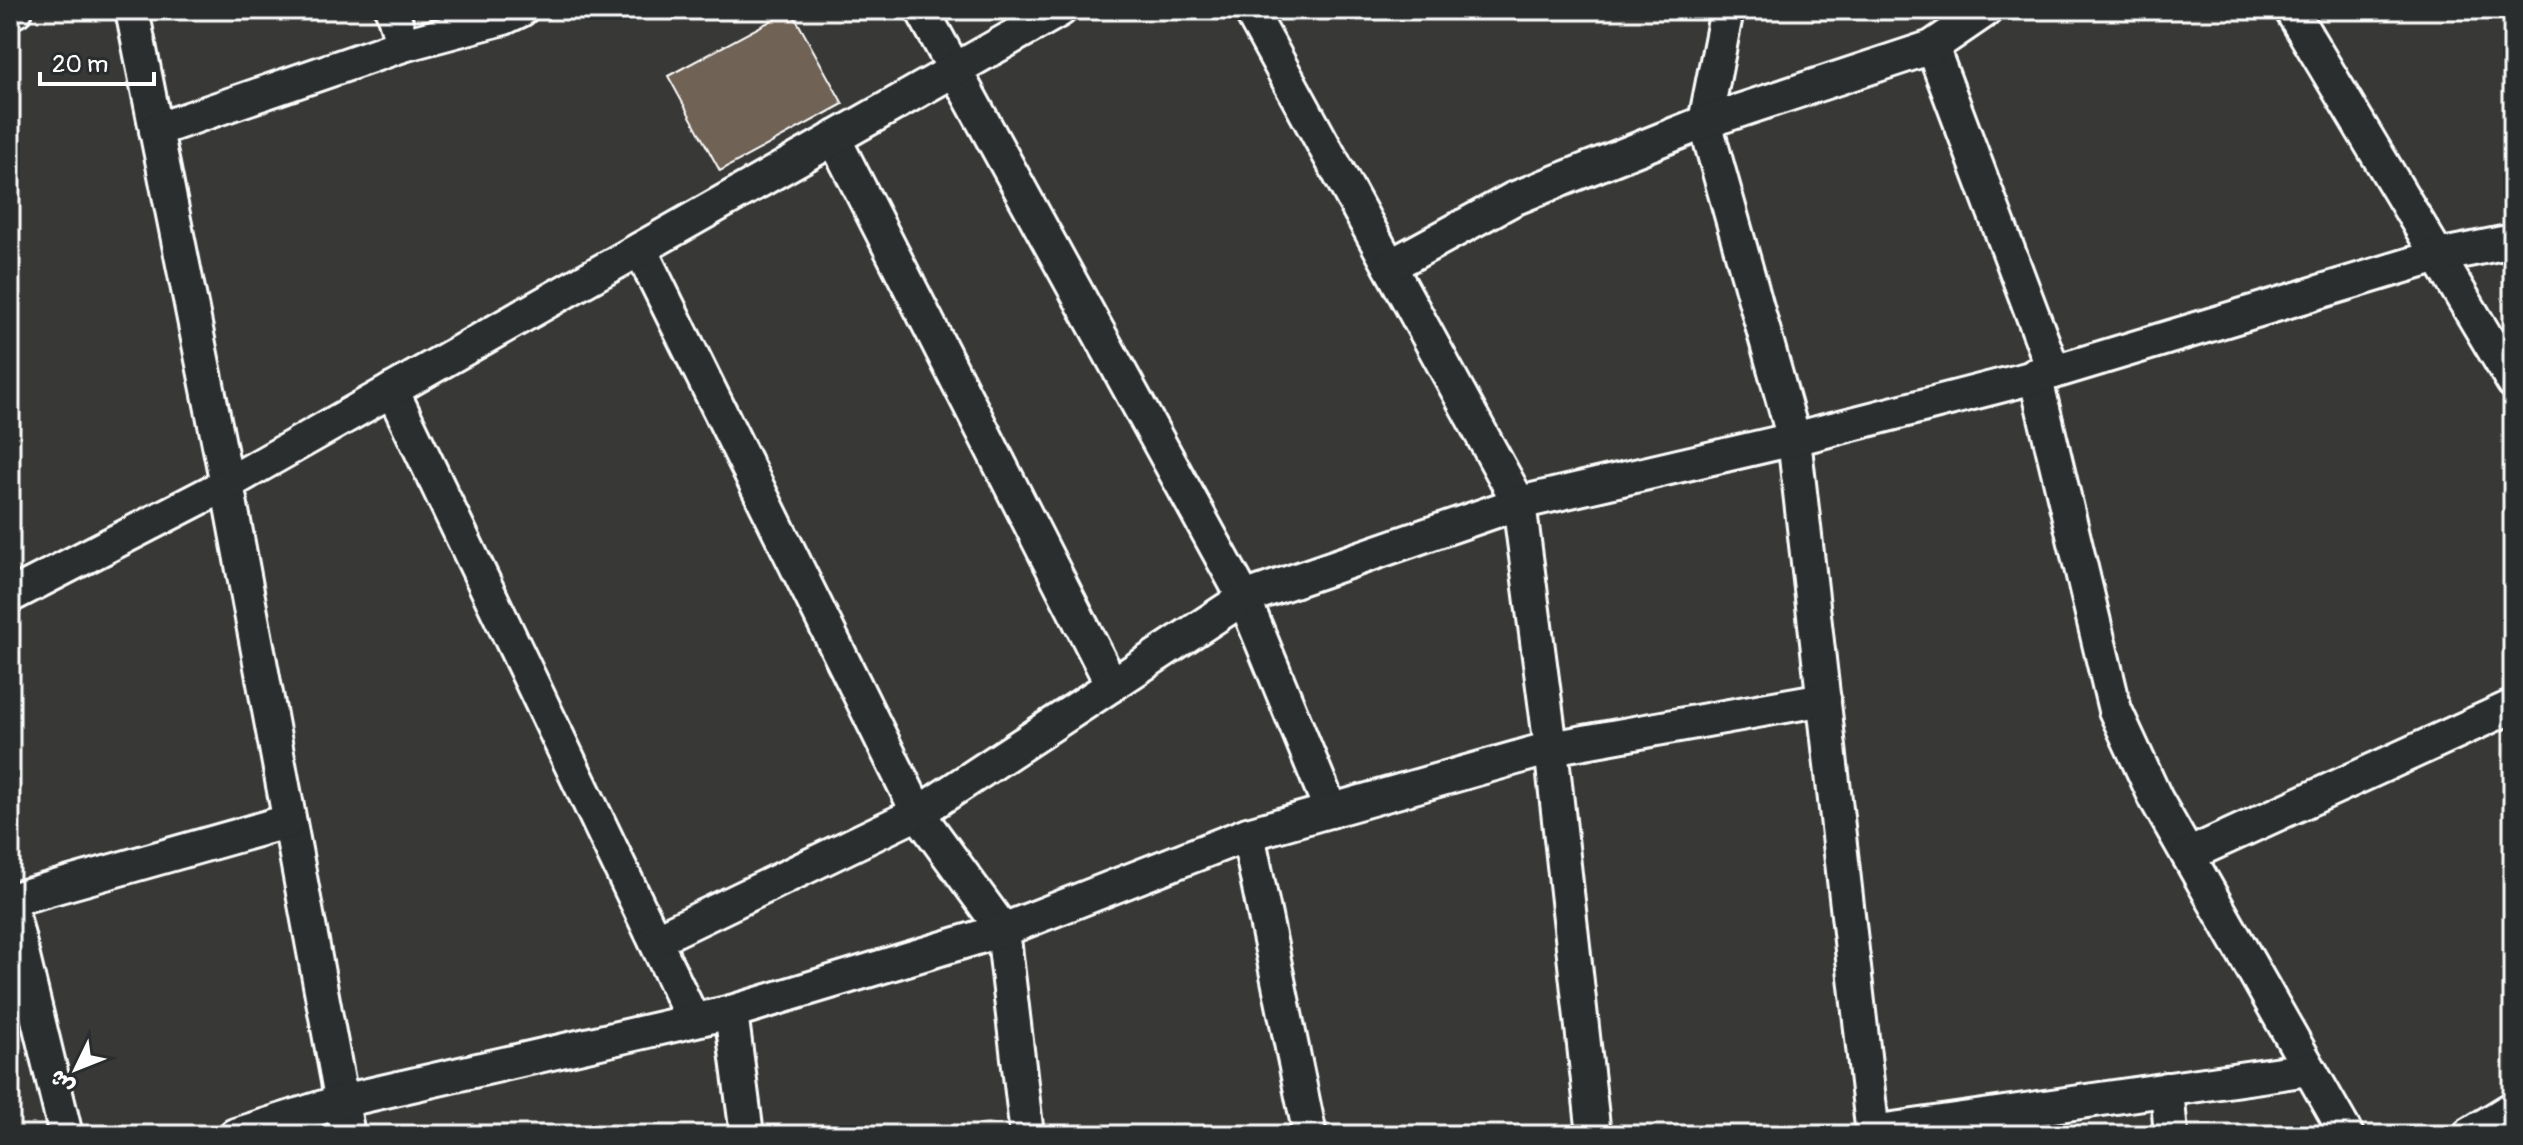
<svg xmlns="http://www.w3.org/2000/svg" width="2523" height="1145" viewBox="0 0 2523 1145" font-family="Pangolin,'Playpen Sans Arabic',sans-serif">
<rect width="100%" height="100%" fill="#383836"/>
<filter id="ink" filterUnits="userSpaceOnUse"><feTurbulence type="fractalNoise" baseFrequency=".0125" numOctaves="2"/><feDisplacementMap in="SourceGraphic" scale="16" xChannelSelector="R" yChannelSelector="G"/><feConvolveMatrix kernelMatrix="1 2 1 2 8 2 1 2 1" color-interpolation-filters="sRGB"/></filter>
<g filter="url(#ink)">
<!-- building -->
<polygon fill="#6f6255" stroke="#fff" stroke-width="2" points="791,10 843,104 720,171 668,76"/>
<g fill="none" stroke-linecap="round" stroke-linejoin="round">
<defs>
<g id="minor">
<polyline points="132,10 227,484 348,1135"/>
<polyline points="392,10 403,45"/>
<polyline points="922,10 1244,598 1331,811"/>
<polyline points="1250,10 1519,503 1551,748 1594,1135"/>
<polyline points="1727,10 1705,122 1794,439 1873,1135"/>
<polyline points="2291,10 2513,382"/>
<polyline points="10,13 16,10"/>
<polyline points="1932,47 2054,372"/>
<polyline points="156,130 403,45 504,18 521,10"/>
<polyline points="834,138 1112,685"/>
<polyline points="640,249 918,813 1003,930 1027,1135"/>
<polyline points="1390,266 1513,199 1705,122 1932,47 1986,10"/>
<polyline points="2035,375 2115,710 2156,799 2347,1135"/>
<polyline points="392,390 693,1020"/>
<polyline points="10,596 227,484 1060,10"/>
<polyline points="1248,834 1310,1135"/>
<polyline points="2188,855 2513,706"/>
<polyline points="10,900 289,821"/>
<polyline points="10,903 66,1135"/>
<polyline points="655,940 918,813 1244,598 1519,503 1794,439 2054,372 2438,256 2513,241"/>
<polyline points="731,1012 747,1135"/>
<polyline points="2167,1089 2171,1135"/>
<polyline points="1872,1132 2309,1069"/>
<polyline points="235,1135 342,1101 731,1012 1003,930 1248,834 1551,748 1824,699"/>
<polyline points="2469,1135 2513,1108"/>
</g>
</defs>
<!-- minor casing -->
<use href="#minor" stroke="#fff" stroke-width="38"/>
<!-- minor -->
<use href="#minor" stroke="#2a2d2e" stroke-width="32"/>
</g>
</g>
<!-- margin -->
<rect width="2523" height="1145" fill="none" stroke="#2a2d2e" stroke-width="40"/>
<rect x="20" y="20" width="2483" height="1105" fill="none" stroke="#fff" stroke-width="3" filter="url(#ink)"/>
<!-- north arrow -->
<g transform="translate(76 1069) rotate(227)" stroke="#2a2d2e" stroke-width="6" paint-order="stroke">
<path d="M0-6L14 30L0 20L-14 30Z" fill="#ffffff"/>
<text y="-12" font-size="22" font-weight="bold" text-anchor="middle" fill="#ffffff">ش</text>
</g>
<!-- scale -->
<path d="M40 72v12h114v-12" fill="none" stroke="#ffffff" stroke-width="4"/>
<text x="52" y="72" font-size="24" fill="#ffffff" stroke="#2a2d2e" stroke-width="6" paint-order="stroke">20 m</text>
</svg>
